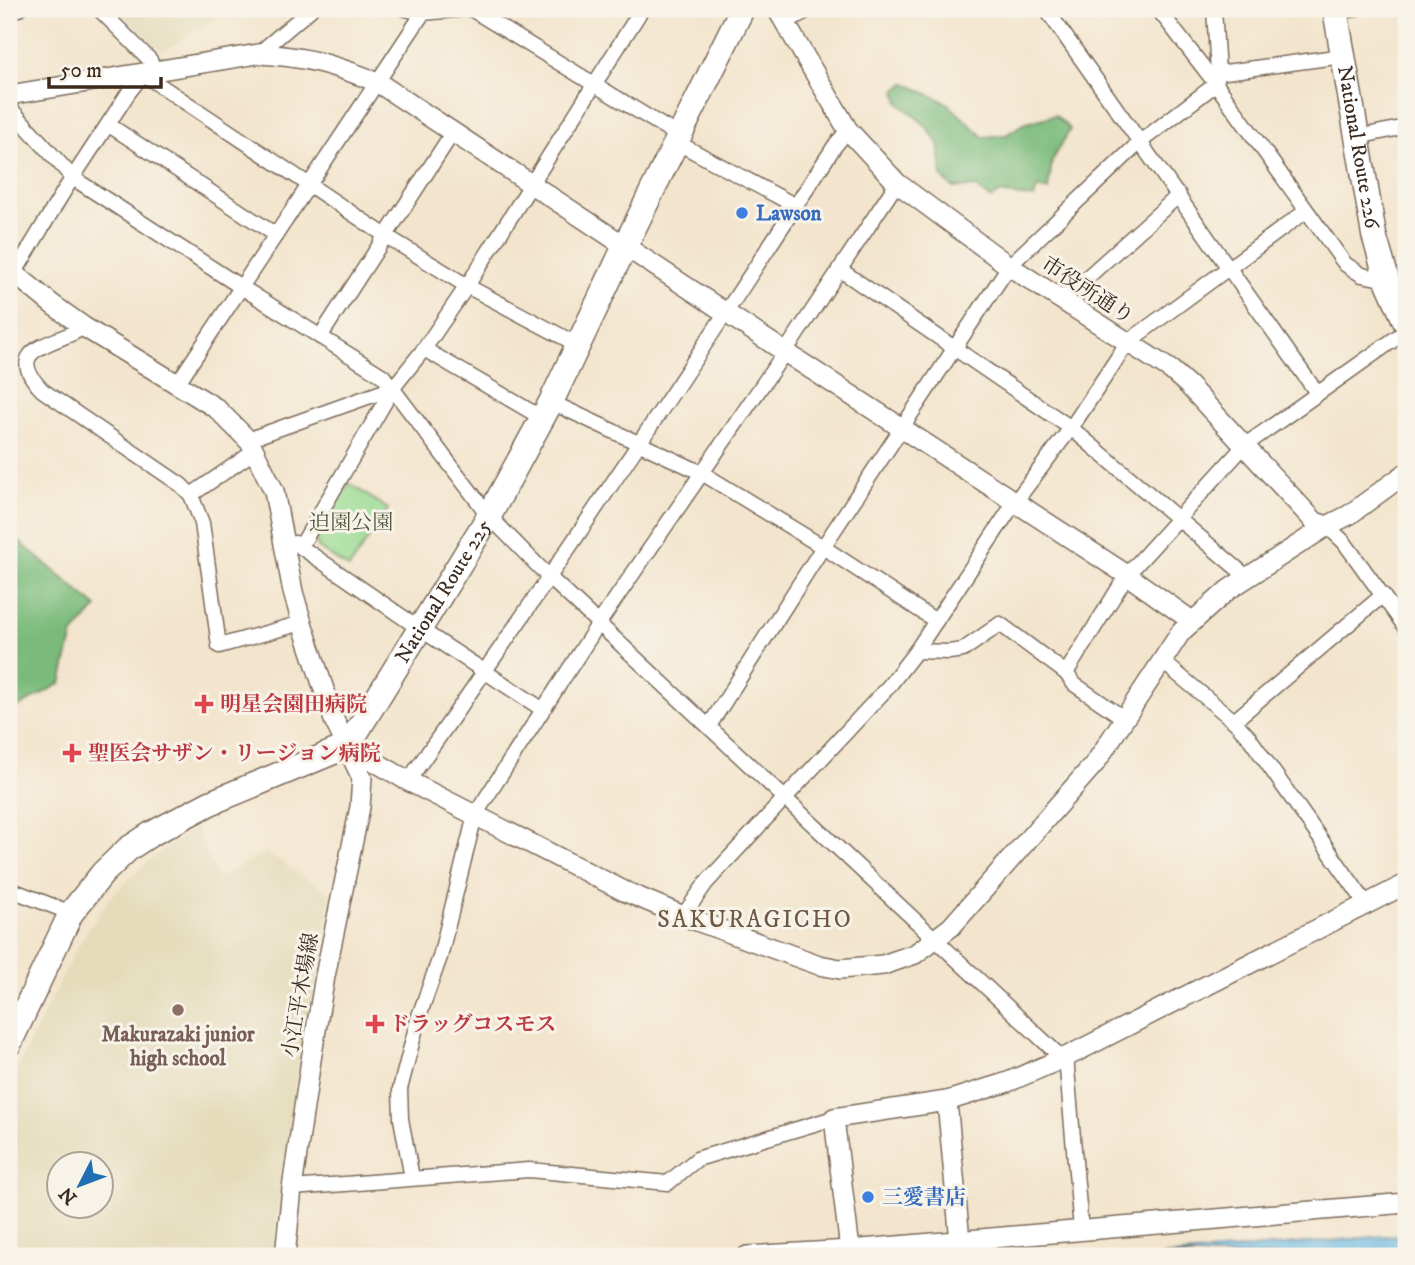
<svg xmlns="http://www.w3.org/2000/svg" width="1415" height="1265" viewBox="0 0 1415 1265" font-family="'IM FELL DW Pica','Noto Serif JP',serif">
<rect width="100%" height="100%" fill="#f7f3e8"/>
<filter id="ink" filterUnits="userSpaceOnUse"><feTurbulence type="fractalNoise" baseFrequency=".0143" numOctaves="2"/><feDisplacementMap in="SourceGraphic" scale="14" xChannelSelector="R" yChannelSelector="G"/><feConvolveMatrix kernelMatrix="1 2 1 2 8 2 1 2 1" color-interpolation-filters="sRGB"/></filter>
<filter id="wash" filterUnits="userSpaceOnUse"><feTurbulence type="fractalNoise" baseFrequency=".00686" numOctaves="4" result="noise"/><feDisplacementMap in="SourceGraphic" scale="28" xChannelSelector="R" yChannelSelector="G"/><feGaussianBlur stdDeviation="1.57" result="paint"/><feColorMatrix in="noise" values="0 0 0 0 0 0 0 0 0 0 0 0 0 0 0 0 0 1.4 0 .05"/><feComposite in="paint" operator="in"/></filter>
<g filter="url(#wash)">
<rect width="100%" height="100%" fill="#f3e5cd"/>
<!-- built -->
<g fill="#e4dbba" fill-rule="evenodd">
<polygon points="115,9 232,9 162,52"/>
<path d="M 196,827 L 218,878 L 266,852 L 332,894 L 298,1071 L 272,1256 L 9,1256 L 9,1088 L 16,1071 L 76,949 L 109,898 L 152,858 ZM 60,1164 L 102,1164 L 102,1206 L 60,1206 Z"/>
</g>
<!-- green -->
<polygon fill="#99db92" stroke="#6a8258" stroke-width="2" points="349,483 388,509 349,568 318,548 315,535"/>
<!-- forest -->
<g fill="#7abb7c" stroke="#5a724d" stroke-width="2">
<polygon points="905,83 947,103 983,137 1006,135 1023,124 1055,115 1070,129 1052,161 1048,190 1037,188 1034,198 999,193 991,199 976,187 953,188 942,177 939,144 924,124 899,103 896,91"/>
<polygon points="9,533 97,607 73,634 61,683 9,712"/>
</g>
<!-- water -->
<polygon fill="#67b7e2" stroke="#517080" stroke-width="2" points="1406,1234 1406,1256 1163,1256"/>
</g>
<g filter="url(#ink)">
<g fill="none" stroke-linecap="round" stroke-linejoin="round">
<defs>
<g id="street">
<polyline points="99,9 150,60 154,73"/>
<polyline points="406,9 423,13 465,9"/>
<polyline points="471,9 679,136"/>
<polyline points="1046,9 1317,393"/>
<polyline points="1214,9 1218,73 1216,84 1345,264 1362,275 1387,280"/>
<polyline points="9,11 19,9"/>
<polyline points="1336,12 1356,9"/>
<polyline points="786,22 810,9"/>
<polyline points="258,54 311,9"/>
<polyline points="1218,73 1343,56"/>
<polyline points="9,107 73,178 241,287 383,376 489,516 549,577 1063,1059"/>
<polyline points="109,125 276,235"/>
<polyline points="1357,137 1406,127"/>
<polyline points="676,142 796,206"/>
<polyline points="839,269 1071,428 1247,577"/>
<polyline points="14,274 64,191 129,92 143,74 386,236 467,286 578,345"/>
<polyline points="1062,300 1179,195"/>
<path d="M 84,327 C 58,345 0,346 42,390 L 181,485 L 191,495 L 202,523 L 219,646 L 302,623"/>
<polyline points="320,337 453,132"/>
<polyline points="424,349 542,418"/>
<polyline points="177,384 423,13"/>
<polyline points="551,402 702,473 823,547 936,621"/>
<polyline points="250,442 258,436 393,388"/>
<polyline points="191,495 255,451"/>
<polyline points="1327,526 1344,542 1406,628"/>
<polyline points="295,543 420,629 542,709"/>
<polyline points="301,546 393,388 424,349 467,286 642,9"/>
<polyline points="916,651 949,652 963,650 1000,624 1066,673 1074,684 1125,719"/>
<polyline points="1162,661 1234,721 1248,736 1367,905"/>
<polyline points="1066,673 1127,575 1244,446 1406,331"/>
<polyline points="1234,721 1383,595"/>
<polyline points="709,726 823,547 1009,266 1140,142 1216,84 1158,9"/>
<path d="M 408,781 C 555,573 695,361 834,147 L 848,130"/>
<polyline points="9,889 71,913"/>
<polyline points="683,916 706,883 889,686 916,651 1015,502 1071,428 1128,342 1306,211"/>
<polyline points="1066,1057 1081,1230"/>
<polyline points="412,1178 401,1119 400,1089 419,1016 440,957 475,815 599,623 785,352 897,183"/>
<polyline points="292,1188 529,1170 668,1183 697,1159 834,1118"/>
</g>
<g id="secondary">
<polyline points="777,9 848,130 897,183 1009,266 1171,370 1188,385 1315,522 1327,526 1349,515 1406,473"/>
<path d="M 9,95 L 258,54 C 305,56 334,65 377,82 L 785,352 L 1127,575 L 1192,621"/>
<polyline points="9,269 53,305 84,327 216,408 250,442 274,491 293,592 302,623 334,720 362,778 360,807 325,976 311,1060 292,1188 285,1256"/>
<polyline points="348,746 408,781 624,891 683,916 819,965 840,969 883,965 915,954 951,927 1096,762 1181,632 1228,590 1327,526"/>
<polyline points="947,1101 960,1241"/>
<polyline points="850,1250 834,1118 947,1101 1008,1082 1066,1057 1406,884"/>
<polyline points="747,1256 850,1250 1406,1203"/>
</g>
<g id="highway">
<path id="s1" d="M 1335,9 L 1374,235 L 1387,280 L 1406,323"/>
<path id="s2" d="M 9,1044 L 71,913 L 103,873 L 128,849 L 151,834 L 210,803 L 348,746 L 489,516 L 551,402 L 625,246 L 742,9"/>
</g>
</defs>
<!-- street casing -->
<use href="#street" stroke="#7b6b5b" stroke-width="17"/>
<!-- secondary casing -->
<use href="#secondary" stroke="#7b6b5b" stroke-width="22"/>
<!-- highway casing -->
<use href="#highway" stroke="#7b6b5b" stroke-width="27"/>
<!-- street -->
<use href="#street" stroke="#fff" stroke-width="14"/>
<!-- secondary -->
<use href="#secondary" stroke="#fff" stroke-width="19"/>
<!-- highway -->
<use href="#highway" stroke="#fff" stroke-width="24"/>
</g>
</g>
<!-- markers -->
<g fill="#3f7fe0" stroke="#f7f3e8" stroke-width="2.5">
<circle cx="742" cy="213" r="7"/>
<circle cx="868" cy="1197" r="7"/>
</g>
<g fill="#e0444e" stroke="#f7f3e8" stroke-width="2.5">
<path d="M200.5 693.5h7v7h7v7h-7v7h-7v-7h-7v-7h7z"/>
<path d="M68.5 742.5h7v7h7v7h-7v7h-7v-7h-7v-7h7z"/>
<path d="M371.5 1013.5h7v7h7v7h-7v7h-7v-7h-7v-7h7z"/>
</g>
<circle fill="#8d6e63" stroke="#f7f3e8" stroke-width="2.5" cx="178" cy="1010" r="7"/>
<g text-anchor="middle" stroke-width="6" stroke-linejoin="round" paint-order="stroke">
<!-- street labels -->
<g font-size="21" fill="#3b2a1e" stroke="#f7f3e8">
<text dy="7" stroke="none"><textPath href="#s1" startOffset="140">National Route 226</textPath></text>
<text transform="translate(1088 290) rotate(33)" y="7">市役所通り</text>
<text dy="7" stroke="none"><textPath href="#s2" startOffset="656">National Route 225</textPath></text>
<text transform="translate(300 995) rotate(-80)" y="7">小江平木場線</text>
</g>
<!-- shop labels -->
<g font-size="21" font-weight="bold" fill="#366cbe" stroke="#f7f3e8" text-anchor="start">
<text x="756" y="220">Lawson</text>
<text x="882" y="1204">三愛書店</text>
</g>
<!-- park labels -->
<g font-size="21" fill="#52563b" stroke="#f7f3e8">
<text x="351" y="529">迫園公園</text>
</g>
<!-- health labels -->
<g font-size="21" font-weight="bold" fill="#be3a42" stroke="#f7f3e8" text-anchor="start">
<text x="220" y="711">明星会園田病院</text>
<text x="88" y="760">聖医会サザン・リージョン病院</text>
<text x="389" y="1031">ドラッグコスモス</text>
</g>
<!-- education labels -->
<g font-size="21" font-weight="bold" fill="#785e54" stroke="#f7f3e8">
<text x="178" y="1041">Makurazaki junior<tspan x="178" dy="24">high school</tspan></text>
</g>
<!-- quarter labels -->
<g font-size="24" letter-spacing="2" fill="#6f5843" stroke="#f7f3e8">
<text x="755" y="927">SAKURAGICHO</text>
</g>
</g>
<!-- margin -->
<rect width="1415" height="1265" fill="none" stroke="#f7f3e8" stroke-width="35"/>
<!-- north arrow -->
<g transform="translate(80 1185) rotate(228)"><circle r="33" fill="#f7f3e8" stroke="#aca397" stroke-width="2"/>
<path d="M0-5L12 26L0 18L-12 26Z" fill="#1f6fb2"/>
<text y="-10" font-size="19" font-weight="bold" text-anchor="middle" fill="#3b2a1e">N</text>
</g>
<!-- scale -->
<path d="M49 77v10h112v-10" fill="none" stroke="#3b2a1e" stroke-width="3.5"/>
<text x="60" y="77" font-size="21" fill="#3b2a1e" stroke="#f7f3e8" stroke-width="5" paint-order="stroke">50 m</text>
</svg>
